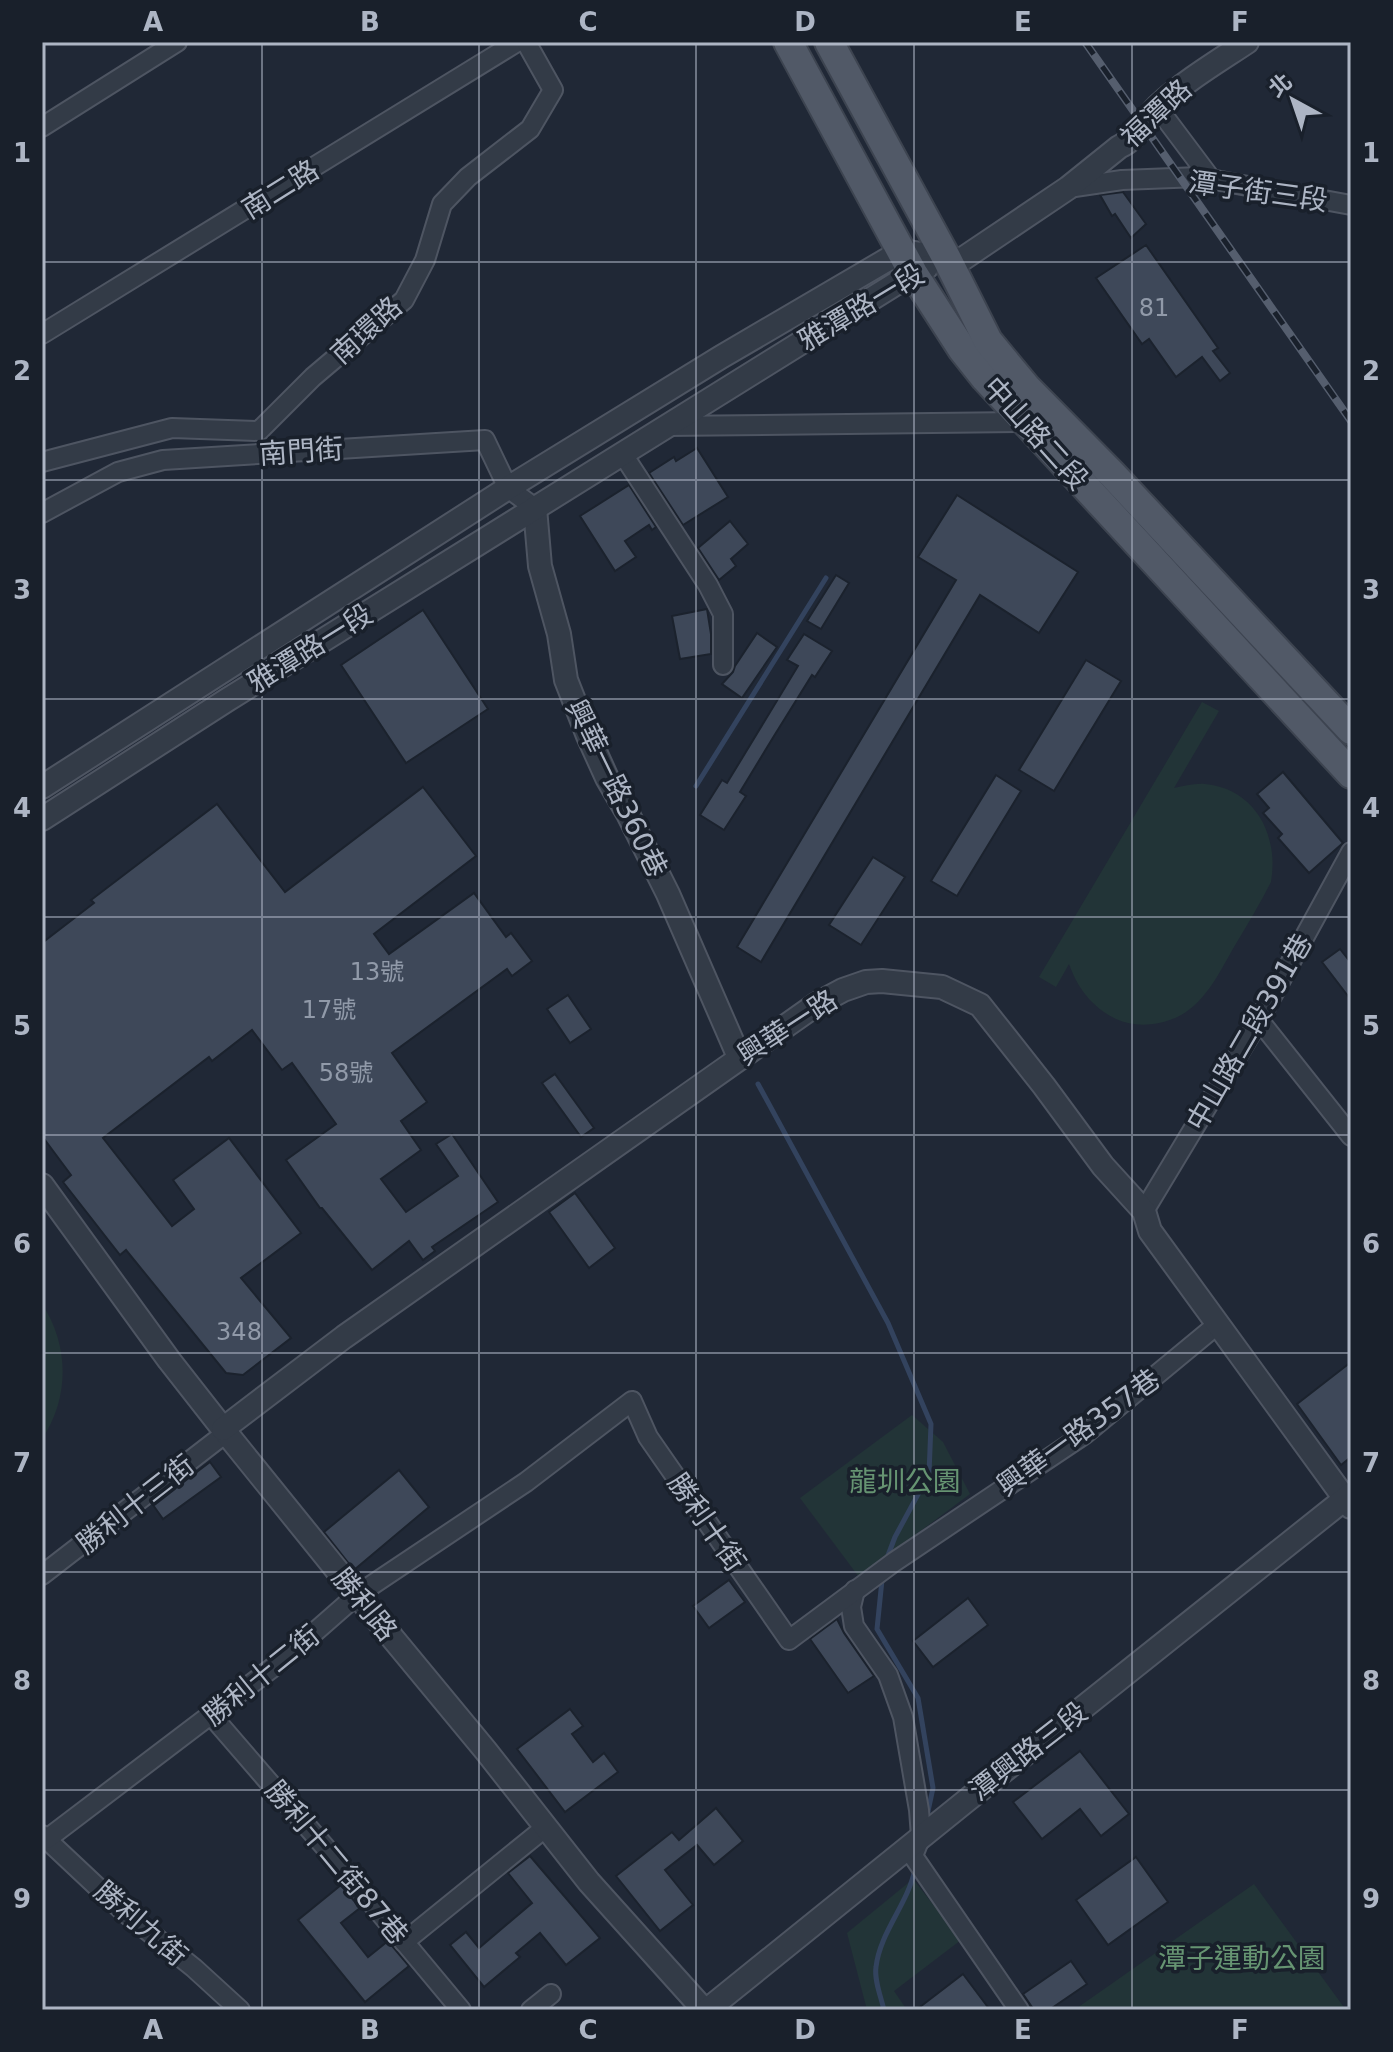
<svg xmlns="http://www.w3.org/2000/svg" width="1393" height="2052" viewBox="0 0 1393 2052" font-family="'DejaVu Sans','Noto Sans TC',sans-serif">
<rect width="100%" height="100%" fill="#202836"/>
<!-- green -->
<g fill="#223437">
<path d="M 1202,702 L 1219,711 L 1174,788 C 1184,786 1195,783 1205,784 C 1256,789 1279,836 1271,882 C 1260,904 1247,925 1234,947 C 1215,980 1200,1015 1159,1023 C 1144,1026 1129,1025 1116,1019 C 1092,1007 1078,989 1069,964 L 1056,987 L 1039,977 Z"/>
<path d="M 42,1304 C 69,1345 70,1397 42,1439 Z"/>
<polygon points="912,1415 943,1442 970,1494 859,1577 800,1498"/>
<polygon points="913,1879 961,1940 894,1991 907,2010 867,2010 847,1933"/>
<polygon points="1254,1884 1346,2010 1074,2010 1097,1994"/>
</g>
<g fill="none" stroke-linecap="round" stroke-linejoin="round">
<!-- stream -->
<g stroke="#33435e" stroke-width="5">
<polyline points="696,786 826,578"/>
<polyline points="758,1084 888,1323 931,1424 929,1474 895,1537 887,1558"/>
<polyline points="882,1580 877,1629 918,1698 933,1788 927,1816"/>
<path d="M 884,2010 C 881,1997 874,1980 876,1967 C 880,1932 908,1904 915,1869"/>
</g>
</g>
<!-- building -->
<g fill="#3e4859" stroke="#1b222d" stroke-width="2">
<polygon points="1123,192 1146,224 1131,238 1115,214 1112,216 1100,195"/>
<polygon points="1146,245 1218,348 1213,351 1230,373 1220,381 1202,357 1176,377 1149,339 1142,344 1096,278"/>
<polygon points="697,448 728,497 683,525 649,473 674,457 676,461"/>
<polygon points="629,485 656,527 652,530 649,525 625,541 636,557 615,571 580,516"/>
<polygon points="957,495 1078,572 1039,633 980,595 761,962 737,947 956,580 918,557"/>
<polygon points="730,521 748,544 731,559 736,566 719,580 698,548"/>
<polygon points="836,575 849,583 821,629 807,621"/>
<polygon points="707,609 711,634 711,654 680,659 672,616"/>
<polygon points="423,610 488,709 406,763 341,665"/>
<polygon points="757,633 777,647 742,698 722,684 733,672 735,666"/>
<polygon points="804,634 832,651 815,677 812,675 774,736 740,792 746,796 724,830 700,815 722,780 727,783 798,666 787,660"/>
<polygon points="1086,660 1121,681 1054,791 1019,770"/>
<polygon points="1283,772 1343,843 1309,873 1278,838 1282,834 1263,813 1269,808 1257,794"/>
<polygon points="996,775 1021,791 957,896 931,881"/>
<polygon points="423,787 476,856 374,934 389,954 474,893 506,937 511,933 532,961 512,976 507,969 392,1053 427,1102 401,1121 421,1150 381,1179 406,1212 458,1176 436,1144 452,1134 498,1202 432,1247 435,1251 423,1260 409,1241 372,1270 322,1208 320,1208 286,1160 336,1124 292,1063 282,1070 252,1030 212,1061 209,1057 103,1138 172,1226 194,1209 173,1180 229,1138 301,1233 241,1278 291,1338 243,1375 226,1373 126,1250 120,1255 63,1182 71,1175 42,1136 42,943 94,903 91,900 217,804 285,892"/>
<polygon points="873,857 905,877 861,945 829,925"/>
<polygon points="1340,949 1351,963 1351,1000 1322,962"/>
<polygon points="568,995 591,1029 570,1043 547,1009"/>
<polygon points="555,1074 594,1128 581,1137 542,1083"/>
<polygon points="575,1193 615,1248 589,1268 549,1212"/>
<polygon points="1351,1362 1351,1457 1341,1465 1297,1404"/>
<polygon points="210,1462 221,1477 163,1519 153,1505"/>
<polygon points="399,1470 429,1507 354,1570 324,1532"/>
<polygon points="729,1580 745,1602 709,1628 693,1606"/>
<polygon points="968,1598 988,1625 933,1667 913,1641"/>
<polygon points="837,1619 844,1633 874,1676 848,1693 810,1639"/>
<polygon points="570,1709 583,1726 572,1734 593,1762 604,1753 618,1772 565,1812 517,1749"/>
<polygon points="1080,1751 1129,1814 1101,1836 1080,1809 1042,1839 1013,1802"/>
<polygon points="716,1808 743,1841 714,1865 697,1845 665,1870 693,1905 660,1931 616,1876 672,1832 679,1840"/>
<polygon points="530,1856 600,1938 566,1965 540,1933 516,1953 520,1957 484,1987 450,1945 466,1932 479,1948 532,1903 508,1873"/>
<polygon points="1136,1857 1168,1902 1108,1945 1076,1900"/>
<polygon points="341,1885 360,1908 341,1923 368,1957 388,1941 409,1966 365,2002 298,1920"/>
<polygon points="1071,1961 1087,1984 1049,2010 1034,2010 1023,1994"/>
<polygon points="963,1974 990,2010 916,2010"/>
</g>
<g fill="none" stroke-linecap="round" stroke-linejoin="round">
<defs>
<g id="minor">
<polyline points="1157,107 1211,179"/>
<polyline points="42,127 177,42"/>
<polyline points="1068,188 1122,180 1199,177 1351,205"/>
<polyline points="42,334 517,42"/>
<polyline points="665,426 1026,422"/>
<polyline points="622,453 708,585 723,614 723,665"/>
<polyline points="42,462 172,428 259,431 313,377 404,300 425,260 442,204 468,177 530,129 553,90 526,42"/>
<polyline points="42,513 118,472 163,460 485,440 508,488 535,508"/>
<polyline points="1259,1020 1351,1136"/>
<polyline points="1144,1211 1259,1020 1351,852"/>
<polyline points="42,1575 222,1436 223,1429"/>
<polyline points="855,1590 851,1607 854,1626 888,1675 903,1717 919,1810 921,1836 913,1856 1019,2010"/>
<polyline points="211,1715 331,1854 461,2010"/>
<polyline points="42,1835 124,1912 194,1968 240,2010"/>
<polyline points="47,1839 284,1659 357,1595 526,1482 632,1401 648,1437 789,1640 894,1562 1085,1434 1218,1324"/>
<polyline points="404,1942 546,1827"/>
<polyline points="531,2010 551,1994"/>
</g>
<g id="tertiary">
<polyline points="535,508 540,566 559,634 566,680 588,736 607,778 628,814 668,894 739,1057"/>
<path d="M 42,787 L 508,488 L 721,357 L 902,251 L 961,260 L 1068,188 L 1119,147 C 1139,138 1144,120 1158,106 C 1185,81 1217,62 1247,42"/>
<polyline points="42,819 227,700 913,273 927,267"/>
<polyline points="42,1185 169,1360 223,1429 357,1595 486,1751 589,1882 704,2010"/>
<polyline points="223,1429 344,1337 817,1004 843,990 866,982 882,981 942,987 980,1005 1044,1086 1103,1166 1144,1211 1150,1231 1351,1507"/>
<polyline points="707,2010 966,1801 1351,1494"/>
</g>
<g id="primary">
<polyline points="788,42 913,273 962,349 985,378 1351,774"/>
<polyline points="829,42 947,259 988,341 1026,387 1111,473 1351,730"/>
</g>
</defs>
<!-- minor casing -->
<use href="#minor" stroke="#4e5562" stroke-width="22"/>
<!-- tertiary casing -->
<use href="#tertiary" stroke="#4e5562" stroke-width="26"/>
<!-- primary casing -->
<use href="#primary" stroke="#3d4450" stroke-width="32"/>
<!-- minor -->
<use href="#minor" stroke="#333b47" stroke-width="18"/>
<!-- tertiary -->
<use href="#tertiary" stroke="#333b47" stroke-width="22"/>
<!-- primary -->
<use href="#primary" stroke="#515967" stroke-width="28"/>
<defs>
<polyline id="rail" points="1085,42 1351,421"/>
</defs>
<!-- rail casing -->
<use href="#rail" stroke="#555e6e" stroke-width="8"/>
<!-- rail -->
<use href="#rail" stroke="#19202b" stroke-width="5" stroke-dasharray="15" stroke-linecap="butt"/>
</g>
<!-- grid -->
<path fill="none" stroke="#adb5c4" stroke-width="2" stroke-opacity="0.55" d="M 262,42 L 262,2010M 479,42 L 479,2010M 696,42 L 696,2010M 914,42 L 914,2010M 1132,42 L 1132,2010M 42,262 L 1351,262M 42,480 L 1351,480M 42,699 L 1351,699M 42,917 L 1351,917M 42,1135 L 1351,1135M 42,1353 L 1351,1353M 42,1572 L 1351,1572M 42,1790 L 1351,1790"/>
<g text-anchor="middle" stroke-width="7" stroke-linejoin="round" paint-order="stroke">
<!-- number labels -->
<g font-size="24" fill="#919aa9">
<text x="1154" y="316">81</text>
<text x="377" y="980">13號</text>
<text x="329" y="1018">17號</text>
<text x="346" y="1081">58號</text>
<text x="239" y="1340">348</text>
</g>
<!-- street labels -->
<g font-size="28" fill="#adb5c4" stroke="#19202b">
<text transform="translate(1156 113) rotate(-43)" y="10">福潭路</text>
<text transform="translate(280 189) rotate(-32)" y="10">南二路</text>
<text transform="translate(1258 191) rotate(8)" y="10">潭子街三段</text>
<text transform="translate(861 307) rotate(-31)" y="10">雅潭路一段</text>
<text transform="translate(366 330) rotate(-42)" y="10">南環路</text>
<text transform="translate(1036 433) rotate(48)" y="10">中山路二段</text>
<text transform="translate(301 451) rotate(-4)" y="10">南門街</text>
<text transform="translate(310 648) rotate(-32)" y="10">雅潭路一段</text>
<text transform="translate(617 788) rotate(64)" y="10">興華一路360巷</text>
<text transform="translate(787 1027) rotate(-33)" y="10">興華一路</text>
<text transform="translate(1249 1032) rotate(-60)" y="10">中山路二段391巷</text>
<text transform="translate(1078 1432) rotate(-36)" y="10">興華一路357巷</text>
<text transform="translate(135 1504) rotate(-38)" y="10">勝利十三街</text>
<text transform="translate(707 1522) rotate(55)" y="10">勝利十街</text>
<text transform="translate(365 1604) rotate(51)" y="10">勝利路</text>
<text transform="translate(261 1675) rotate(-39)" y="10">勝利十二街</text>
<text transform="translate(1028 1751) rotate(-38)" y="10">潭興路三段</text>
<text transform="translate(337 1862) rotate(50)" y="10">勝利十二街87巷</text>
<text transform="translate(141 1923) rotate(41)" y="10">勝利九街</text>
</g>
<!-- park labels -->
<g font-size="28" fill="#669472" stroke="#19202b">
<text x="905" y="1491">龍圳公園</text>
<text x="1242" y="1968">潭子運動公園</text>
</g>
</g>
<!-- border -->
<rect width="1393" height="2052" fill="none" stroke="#19202b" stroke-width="88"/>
<!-- north arrow -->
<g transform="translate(1293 100) rotate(320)" stroke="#19202b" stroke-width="6" paint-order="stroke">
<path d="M0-6L14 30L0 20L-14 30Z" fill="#adb5c4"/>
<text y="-12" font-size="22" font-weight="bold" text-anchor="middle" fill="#adb5c4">北</text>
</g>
<rect x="44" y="44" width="1305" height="1964" fill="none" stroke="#adb5c4" stroke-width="3"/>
<g font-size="26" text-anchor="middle" font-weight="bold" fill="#adb5c4">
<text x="153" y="31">A</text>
<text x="370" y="31">B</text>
<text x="588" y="31">C</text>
<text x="805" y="31">D</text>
<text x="1023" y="31">E</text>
<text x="1240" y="31">F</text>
<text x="22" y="162">1</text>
<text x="1371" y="162">1</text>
<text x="22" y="380">2</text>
<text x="1371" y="380">2</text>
<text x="22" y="599">3</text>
<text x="1371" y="599">3</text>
<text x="22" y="817">4</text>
<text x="1371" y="817">4</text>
<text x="22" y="1035">5</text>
<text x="1371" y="1035">5</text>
<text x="22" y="1253">6</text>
<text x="1371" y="1253">6</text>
<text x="22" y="1472">7</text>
<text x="1371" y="1472">7</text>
<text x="22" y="1690">8</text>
<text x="1371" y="1690">8</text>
<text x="22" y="1908">9</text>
<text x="1371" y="1908">9</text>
<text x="153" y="2039">A</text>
<text x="370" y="2039">B</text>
<text x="588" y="2039">C</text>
<text x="805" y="2039">D</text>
<text x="1023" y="2039">E</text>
<text x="1240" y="2039">F</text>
</g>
</svg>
